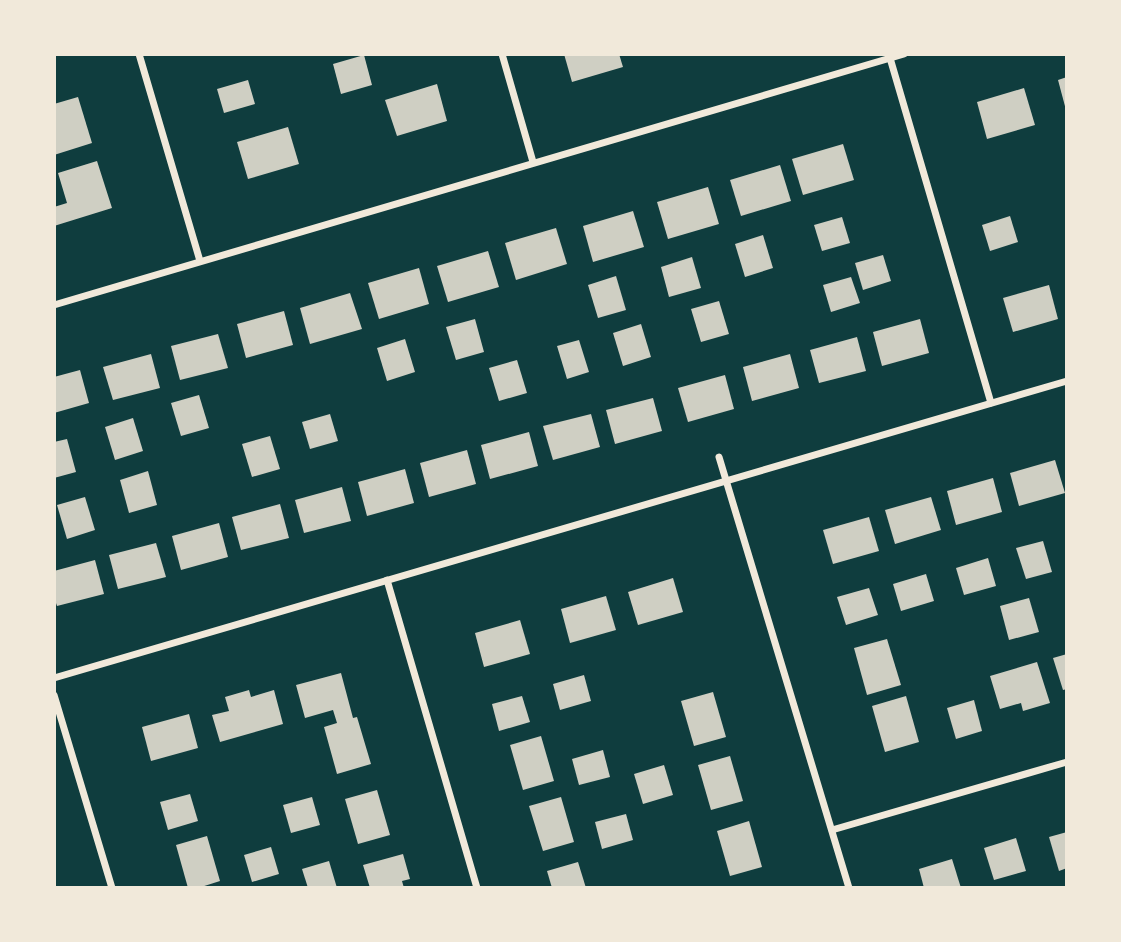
<svg xmlns="http://www.w3.org/2000/svg" width="1121" height="942" viewBox="0 0 1121 942" font-family="Montserrat,sans-serif">
<rect width="100%" height="100%" fill="#0f3d3e"/>
<!-- building -->
<g fill="#cfcfc3">
<polygon points="564,54 619,54 623,67 572,82"/>
<polygon points="364,55 372,85 341,94 333,64"/>
<polygon points="1067,77 1067,110 1066,110 1058,80"/>
<polygon points="248,80 255,104 224,113 217,89"/>
<polygon points="437,84 447,121 397,136 385,100"/>
<polygon points="1024,88 1035,125 987,139 977,102"/>
<polygon points="78,97 92,143 54,155 54,104"/>
<polygon points="288,127 299,164 248,179 237,142"/>
<polygon points="843,144 854,180 803,195 792,159"/>
<polygon points="97,161 112,208 54,226 54,207 67,203 58,173"/>
<polygon points="780,165 791,201 741,216 730,180"/>
<polygon points="708,187 719,224 668,239 657,202"/>
<polygon points="633,211 644,247 593,262 583,226"/>
<polygon points="1010,216 1018,242 990,251 982,225"/>
<polygon points="842,217 850,243 822,251 814,225"/>
<polygon points="556,228 567,264 516,280 505,243"/>
<polygon points="763,235 773,268 745,277 735,244"/>
<polygon points="488,251 499,287 448,302 437,266"/>
<polygon points="883,255 891,281 863,290 855,263"/>
<polygon points="692,257 701,288 669,297 661,267"/>
<polygon points="419,268 429,304 379,319 368,283"/>
<polygon points="616,276 626,310 598,318 588,285"/>
<polygon points="851,277 860,303 831,312 823,285"/>
<polygon points="1049,285 1058,319 1013,332 1003,298"/>
<polygon points="350,293 362,329 310,344 300,308"/>
<polygon points="719,301 729,334 701,342 691,309"/>
<polygon points="284,311 293,345 246,358 237,324"/>
<polygon points="475,319 484,352 456,360 446,327"/>
<polygon points="920,319 929,353 882,366 873,332"/>
<polygon points="641,324 651,357 623,366 613,333"/>
<polygon points="218,334 228,368 180,380 171,346"/>
<polygon points="857,337 866,371 819,383 810,350"/>
<polygon points="405,339 415,372 387,381 377,348"/>
<polygon points="579,340 589,372 567,379 557,346"/>
<polygon points="151,354 160,388 113,400 103,367"/>
<polygon points="790,354 799,388 752,401 743,367"/>
<polygon points="517,360 527,393 499,401 489,368"/>
<polygon points="80,370 89,403 54,413 54,377"/>
<polygon points="725,375 734,409 688,422 678,388"/>
<polygon points="199,395 209,428 181,436 171,403"/>
<polygon points="653,398 662,431 615,444 606,410"/>
<polygon points="330,414 338,441 310,449 302,422"/>
<polygon points="591,414 600,447 553,460 543,426"/>
<polygon points="133,418 143,451 115,460 105,427"/>
<polygon points="529,432 538,466 490,479 481,445"/>
<polygon points="270,436 280,469 252,477 242,444"/>
<polygon points="67,439 76,472 54,478 54,442"/>
<polygon points="467,450 476,484 429,497 420,463"/>
<polygon points="1055,460 1065,493 1019,506 1010,473"/>
<polygon points="405,469 414,503 367,516 358,482"/>
<polygon points="148,471 157,505 129,513 120,480"/>
<polygon points="993,478 1002,512 956,525 947,491"/>
<polygon points="342,487 351,521 304,533 295,500"/>
<polygon points="85,497 95,530 67,539 57,505"/>
<polygon points="931,497 941,530 895,544 885,510"/>
<polygon points="280,504 289,538 241,550 232,517"/>
<polygon points="869,517 879,551 833,564 823,530"/>
<polygon points="219,523 228,557 181,570 172,536"/>
<polygon points="1043,541 1052,572 1026,579 1016,548"/>
<polygon points="156,543 166,577 118,589 109,555"/>
<polygon points="988,558 996,586 964,595 956,568"/>
<polygon points="95,560 104,594 57,606 54,597 54,571"/>
<polygon points="926,574 934,601 901,611 893,584"/>
<polygon points="673,578 683,612 638,625 628,592"/>
<polygon points="869,588 878,615 846,625 837,597"/>
<polygon points="606,596 616,630 570,643 561,609"/>
<polygon points="1029,598 1039,632 1009,640 1000,606"/>
<polygon points="520,620 530,654 484,667 475,633"/>
<polygon points="887,639 901,685 867,695 854,648"/>
<polygon points="1067,654 1067,689 1063,690 1053,658"/>
<polygon points="1037,662 1050,703 1023,711 1021,703 1000,709 990,676"/>
<polygon points="341,673 353,718 357,717 371,764 337,774 324,727 337,723 333,710 305,718 296,685"/>
<polygon points="584,675 591,701 560,710 553,684"/>
<polygon points="249,690 251,697 274,690 283,724 220,742 212,715 229,711 225,697"/>
<polygon points="713,692 726,737 694,746 681,701"/>
<polygon points="522,696 530,722 499,731 492,704"/>
<polygon points="906,696 919,742 885,752 872,706"/>
<polygon points="974,700 982,731 956,739 947,708"/>
<polygon points="189,714 198,748 151,761 142,727"/>
<polygon points="541,736 554,781 523,790 510,745"/>
<polygon points="603,750 610,777 579,785 572,759"/>
<polygon points="730,756 743,801 711,810 698,765"/>
<polygon points="664,765 673,795 643,804 634,774"/>
<polygon points="377,790 390,835 358,844 345,799"/>
<polygon points="190,794 198,821 168,830 160,802"/>
<polygon points="312,797 320,825 291,833 283,805"/>
<polygon points="561,797 574,842 543,851 529,806"/>
<polygon points="626,814 633,840 602,849 595,822"/>
<polygon points="749,821 762,867 730,876 717,831"/>
<polygon points="1067,832 1067,868 1059,871 1049,837"/>
<polygon points="207,836 220,881 198,888 188,888 176,845"/>
<polygon points="1016,838 1026,871 994,880 984,848"/>
<polygon points="271,847 279,874 252,882 244,855"/>
<polygon points="403,854 410,879 402,881 404,888 370,888 363,865"/>
<polygon points="952,859 961,888 924,888 919,869"/>
<polygon points="329,861 337,888 308,888 302,869"/>
<polygon points="578,862 586,888 552,888 547,871"/>
</g>
<g fill="none" stroke-linecap="round" stroke-linejoin="round">
<!-- minor -->
<g stroke="#f1e9da" stroke-width="7">
<polyline points="139,54 200,261"/>
<polyline points="502,54 533,162"/>
<polyline points="890,58 991,403"/>
<polyline points="54,305 904,54"/>
<polyline points="719,457 849,888"/>
<polyline points="387,580 477,888"/>
<polyline points="54,678 1067,381"/>
<polyline points="54,695 112,888"/>
<polyline points="832,830 1067,762"/>
</g>
</g>
<!-- border -->
<rect width="1121" height="942" fill="none" stroke="#f1e9da" stroke-width="112"/>
</svg>
